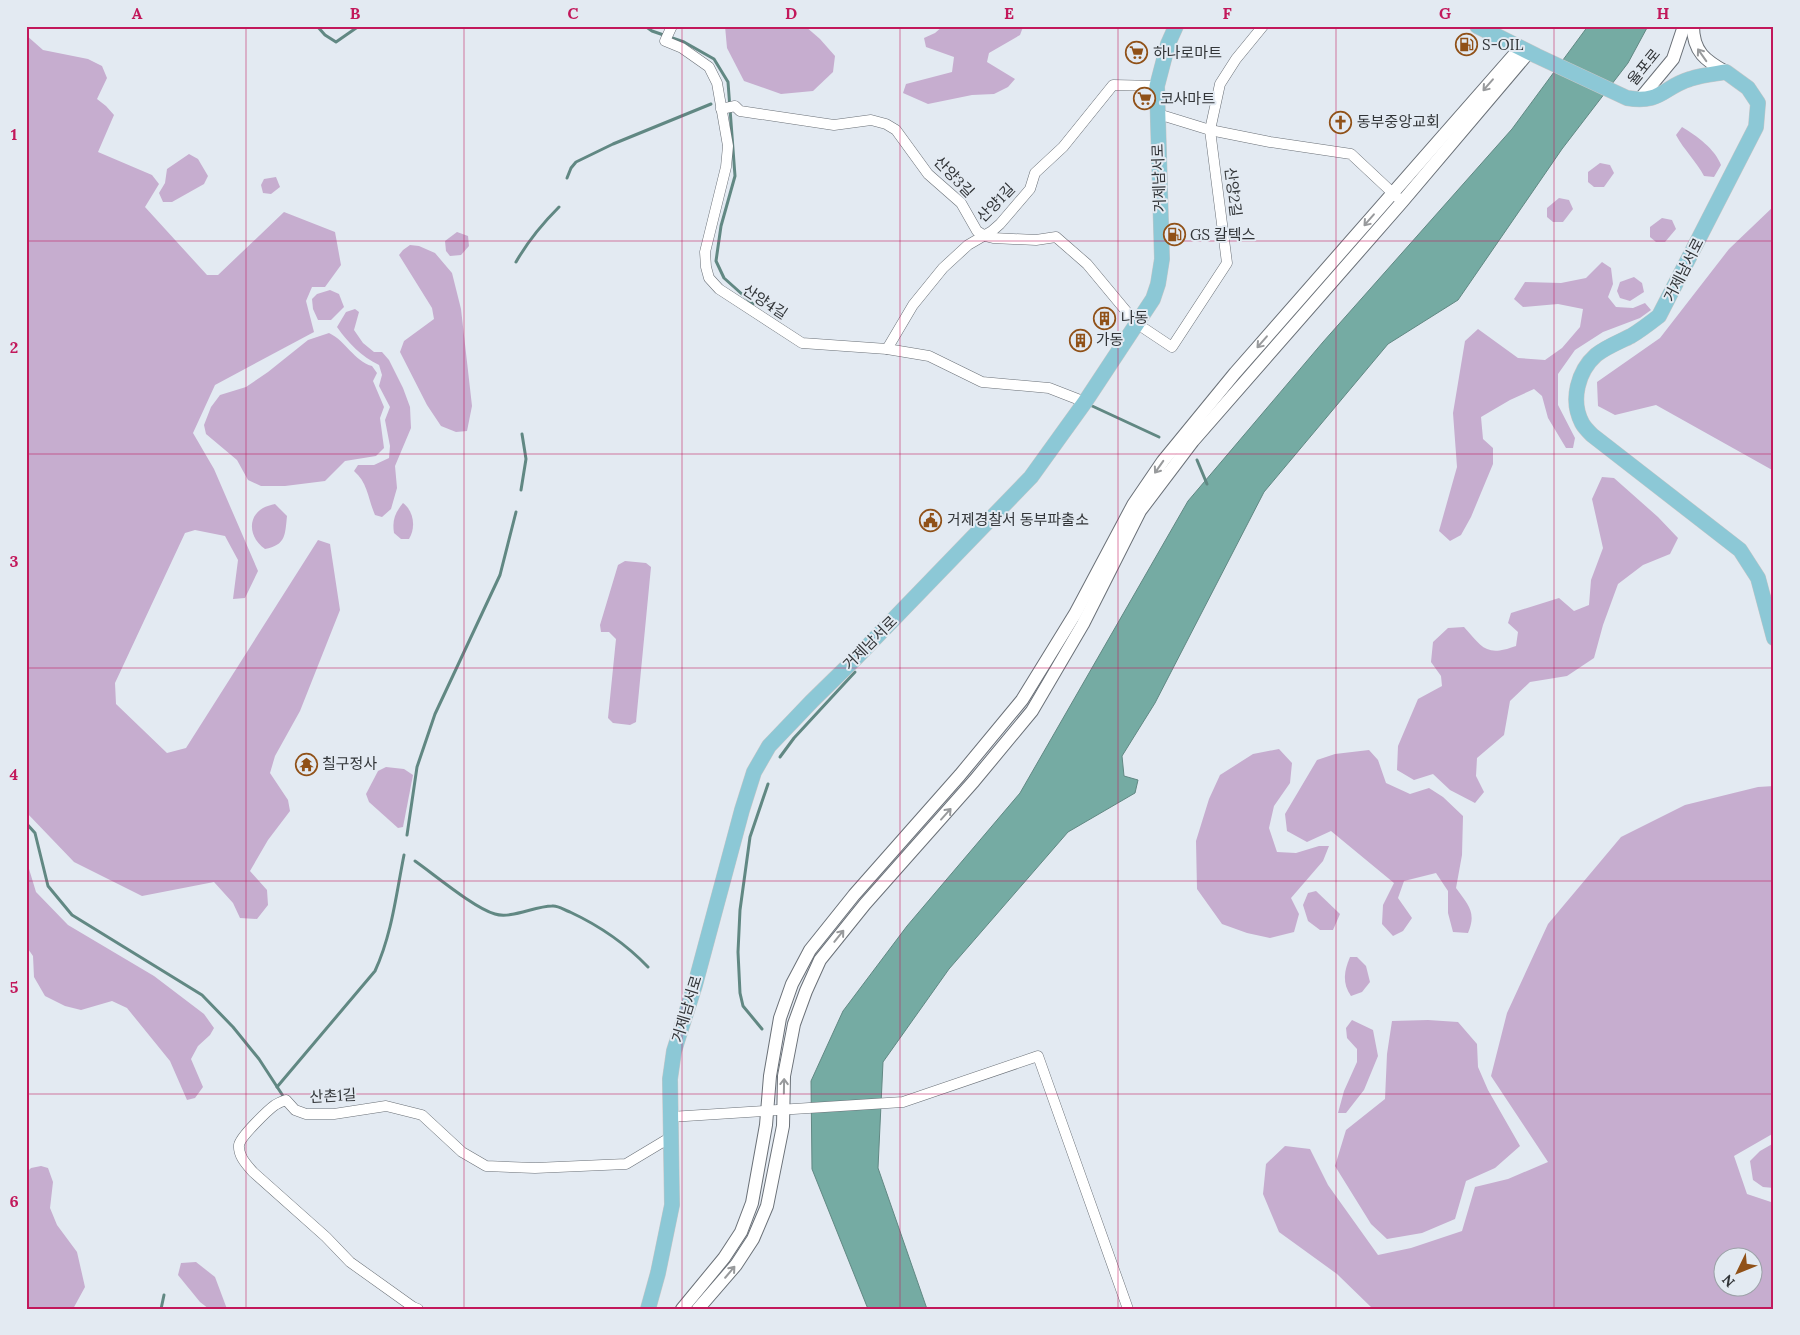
<svg xmlns="http://www.w3.org/2000/svg" width="1800" height="1335" viewBox="0 0 1800 1335" font-family="Lora,'Noto Sans KR',serif">
<rect width="100%" height="100%" fill="#e3eaf2"/>
<!-- green -->
<g fill="#c6adcf" fill-rule="evenodd">
<polygon points="725,26 805,26 820,39 835,56 833,72 813,91 781,94 744,81 727,48"/>
<polygon points="943,26 1023,27 1020,35 989,53 987,62 1015,79 1008,87 994,94 972,95 928,104 903,93 906,84 952,72 954,57 926,47 924,38 935,33"/>
<polygon points="26,35 43,50 88,59 102,66 107,78 97,99 106,106 114,115 98,152 152,175 159,184 145,207 207,275 218,275 284,212 335,232 341,265 325,287 312,287 306,301 314,332 215,385 193,433 214,469 258,571 245,598 233,599 238,560 225,536 195,530 185,533 115,683 116,704 167,753 186,748 318,540 330,544 340,610 300,711 275,756 270,773 288,800 290,811 268,840 250,871 267,890 268,905 257,919 240,918 233,903 214,882 142,896 74,862 26,812"/>
<path d="M 1682,127 C 1697,136 1715,149 1721,165 L 1714,177 L 1704,176 C 1696,161 1684,150 1676,135 Z"/>
<polygon points="189,154 198,159 208,176 204,184 172,202 163,202 159,193 165,183 167,169"/>
<polygon points="1600,163 1610,165 1614,173 1604,187 1594,187 1588,182 1588,172"/>
<polygon points="276,177 280,187 271,194 263,193 261,185 264,179"/>
<polygon points="1559,198 1569,200 1573,209 1563,222 1553,222 1547,217 1547,208"/>
<polygon points="1774,206 1774,471 1656,405 1615,415 1598,406 1597,382 1660,338 1729,249"/>
<polygon points="1662,218 1672,220 1676,229 1665,242 1656,242 1650,237 1650,227"/>
<polygon points="457,232 468,236 469,246 461,255 450,256 446,251 445,241"/>
<polygon points="410,245 419,246 435,253 452,273 461,309 472,406 467,431 456,432 441,426 427,405 400,352 404,341 434,319 432,308 399,255 403,250"/>
<polygon points="1602,262 1611,268 1613,284 1608,297 1616,307 1633,308 1645,303 1651,310 1640,318 1603,332 1575,350 1558,374 1558,405 1575,438 1573,448 1566,448 1548,418 1542,396 1534,389 1510,400 1481,417 1483,439 1493,448 1493,464 1471,517 1461,535 1450,541 1439,531 1457,467 1453,413 1465,341 1478,329 1518,358 1545,360 1562,348 1580,327 1583,309 1558,304 1523,307 1514,299 1525,282 1561,283 1586,278"/>
<polygon points="1634,277 1642,283 1644,292 1630,301 1620,298 1617,291 1620,282"/>
<polygon points="330,290 339,294 344,307 331,320 318,320 313,309 312,299 317,294"/>
<path d="M 355,309 L 359,312 L 354,330 L 363,343 L 374,352 L 382,352 L 389,360 L 403,388 L 410,407 L 411,428 L 395,466 L 397,488 L 391,509 L 382,517 L 375,515 C 368,499 368,483 354,471 L 358,465 L 374,465 L 389,458 L 390,446 L 385,420 L 390,407 L 379,386 L 382,375 L 379,365 C 361,356 349,344 337,327 L 346,312 Z"/>
<path d="M 329,333 C 346,341 354,361 372,366 L 377,373 L 373,381 L 384,407 L 380,418 L 384,448 L 376,456 L 345,461 L 325,481 L 285,486 L 261,486 L 248,480 L 237,460 L 206,434 L 204,425 L 211,407 L 220,395 L 246,387 L 268,372 L 308,340 Z"/>
<path d="M 1602,477 L 1614,478 L 1658,517 L 1678,538 L 1670,554 L 1643,565 L 1618,584 L 1603,625 L 1594,658 L 1567,676 L 1530,682 L 1510,701 L 1504,735 L 1477,758 L 1476,776 L 1484,792 L 1475,803 L 1450,790 L 1433,774 L 1414,780 L 1397,770 L 1398,746 L 1418,699 L 1442,686 L 1441,676 L 1431,662 L 1433,642 L 1448,628 L 1464,627 C 1483,648 1486,657 1516,646 L 1518,632 L 1508,623 L 1511,613 L 1559,598 L 1574,611 L 1589,605 L 1591,580 L 1603,548 L 1592,499 Z"/>
<path d="M 403,503 C 414,511 416,528 409,539 L 401,539 L 394,533 C 392,520 395,513 403,503 Z"/>
<path d="M 275,504 L 287,516 C 285,535 286,545 265,549 C 250,539 246,518 263,508 C 266,506 271,505 275,504 Z"/>
<polygon points="625,561 646,563 651,567 636,722 630,725 613,723 608,718 616,639 609,632 601,632 600,625 618,565"/>
<polygon points="1279,749 1292,763 1290,783 1274,806 1269,828 1277,852 1296,853 1319,846 1329,846 1323,861 1291,898 1299,914 1294,932 1270,938 1247,933 1222,924 1197,889 1196,841 1209,799 1220,775 1253,754"/>
<path d="M 1369,750 L 1378,760 L 1386,783 L 1410,794 L 1429,788 L 1443,797 L 1463,816 L 1462,855 L 1456,888 C 1468,905 1477,912 1468,933 L 1453,932 L 1448,913 L 1448,891 L 1436,873 L 1404,881 L 1398,898 L 1412,918 L 1403,931 L 1393,936 L 1382,924 L 1383,905 L 1394,883 L 1331,831 L 1307,842 L 1287,831 L 1285,814 L 1317,760 L 1335,754 Z"/>
<polygon points="386,767 404,769 413,775 403,827 398,828 369,802 366,794 378,771"/>
<path d="M 1774,786 L 1774,1133 L 1734,1156 L 1747,1194 L 1774,1203 L 1774,1309 L 1373,1309 L 1337,1274 L 1279,1232 L 1263,1194 L 1266,1164 L 1285,1146 L 1310,1149 L 1328,1185 L 1378,1255 L 1411,1248 L 1462,1231 L 1475,1187 L 1508,1179 L 1548,1162 L 1491,1076 L 1507,1013 L 1548,924 L 1621,837 L 1685,805 L 1758,787 ZM 1722,1258 L 1752,1258 L 1752,1288 L 1722,1288 Z"/>
<polygon points="26,859 36,892 68,925 154,976 204,1014 214,1028 210,1035 198,1046 191,1059 203,1087 195,1098 187,1100 170,1061 127,1008 112,1001 81,1010 65,1006 45,996 34,977 33,956 26,946"/>
<polygon points="1316,891 1340,914 1333,930 1320,930 1308,921 1303,905 1308,893"/>
<path d="M 1350,957 L 1357,957 L 1366,966 L 1370,982 L 1362,992 L 1351,996 C 1342,983 1344,971 1350,957 Z"/>
<polygon points="1352,1020 1373,1030 1378,1056 1364,1090 1346,1113 1338,1113 1344,1091 1357,1062 1357,1049 1347,1038 1346,1028"/>
<polygon points="1428,1020 1458,1022 1477,1044 1478,1067 1488,1090 1520,1146 1495,1168 1466,1181 1455,1219 1422,1233 1387,1239 1371,1224 1335,1166 1346,1130 1385,1099 1387,1054 1392,1021"/>
<polygon points="1774,1143 1774,1188 1763,1187 1753,1180 1750,1161 1760,1151"/>
<polygon points="41,1166 48,1168 53,1182 50,1208 57,1225 77,1252 85,1287 73,1309 26,1309 26,1173 31,1168"/>
<polygon points="196,1262 215,1277 227,1309 209,1309 200,1302 178,1275 181,1263"/>
</g>
<!-- water -->
<polygon fill="#75aba3" stroke="#618883" points="1588,26 1648,26 1628,63 1562,149 1458,300 1388,344 1264,492 1155,703 1122,756 1124,776 1138,780 1135,793 1068,832 949,969 883,1062 878,1168 927,1309 868,1309 812,1169 811,1081 843,1011 907,926 1020,793 1188,501 1323,342 1512,129"/>
<g fill="none" stroke-linecap="round" stroke-linejoin="round">
<!-- stream -->
<g stroke="#618883" stroke-width="3">
<polyline points="317,26 325,35 336,42 359,26"/>
<polyline points="645,26 652,31 684,42 714,59 728,82 735,176 721,226 716,261 724,278 753,304"/>
<polyline points="567,178 571,168 576,162 613,144 711,104"/>
<path d="M 516,262 C 528,241 542,224 559,207"/>
<polyline points="1090,405 1159,437"/>
<polyline points="1197,460 1207,484"/>
<polyline points="521,490 526,459 522,434"/>
<polyline points="780,757 794,738 855,672"/>
<polyline points="26,823 35,833 48,886 72,915 202,995 233,1027 259,1059 285,1099"/>
<polyline points="407,835 417,767 435,714 500,575 516,512"/>
<path d="M 415,861 C 435,875 474,908 495,914 C 511,919 535,906 552,906 C 558,905 564,910 570,912 C 600,926 625,943 648,967"/>
<polyline points="762,1029 743,1006 740,993 738,952 740,910 750,837 768,784"/>
<path d="M 277,1087 L 375,971 C 392,934 396,895 404,855"/>
<polyline points="161,1309 164,1295"/>
</g>
<defs>
<g id="minor">
<polyline points="672,26 665,41 682,48 709,67 717,83 728,146 726,167 705,252 706,267 709,278 719,289 802,343 887,349 929,356 982,382 1049,388 1085,402"/>
<polyline points="721,109 735,106 740,111 834,125 871,120 886,124 896,130 928,174 961,203 977,231 985,236 993,238 1036,240 1056,237 1087,264 1136,323 1172,347 1227,263 1210,130 1220,84 1236,59 1263,26"/>
<polyline points="1158,114 1210,130 1270,142 1351,154 1397,197"/>
<polyline points="887,349 913,305 943,268 968,245 992,231 1000,224 1030,189 1035,173 1063,147 1113,85 1157,86"/>
<polyline points="670,1117 903,1102 1038,1056 1128,1309"/>
<path d="M 418,1309 L 413,1307 L 350,1262 L 326,1237 L 253,1172 C 247,1165 238,1156 239,1145 C 240,1137 268,1110 275,1105 C 278,1103 283,1101 286,1100 L 295,1110 L 306,1114 L 334,1114 L 386,1106 L 422,1115 L 462,1152 L 486,1166 L 535,1168 L 626,1164 L 671,1137"/>
</g>
<g id="tertiary">
<path d="M 1693,26 C 1693,52 1706,61 1726,72"/>
<polyline points="1639,100 1673,59 1684,26"/>
<polyline points="682,1309 724,1258 741,1232 752,1203 766,1125 770,1076 780,1018 792,984 810,950 854,895 960,775 1022,700 1075,614 1133,505 1163,461 1235,373 1520,48"/>
<polyline points="698,1309 736,1265 753,1239 767,1206 783,1126 784,1076 794,1024 806,991 820,960 865,904 974,781 1032,711 1083,624 1140,511 1193,441 1402,202 1529,52"/>
</g>
<g id="primary">
<path d="M 1477,26 L 1537,56 L 1627,98 C 1661,104 1663,87 1690,79 C 1702,75 1714,74 1726,72 L 1748,88 L 1758,103 L 1756,127 L 1659,316 C 1650,323 1641,330 1631,336 C 1619,342 1606,347 1596,355 C 1578,371 1570,400 1582,423 C 1584,427 1588,431 1592,435 L 1740,550 L 1758,578 L 1774,638"/>
<polyline points="648,1309 658,1273 672,1205 670,1079 674,1051 695,985 742,810 754,772 769,746 812,701 857,657 1031,477 1085,402 1153,299 1158,284 1162,259 1157,86 1168,44 1176,26"/>
</g>
</defs>
<!-- minor casing -->
<use href="#minor" stroke="#6a7077" stroke-width="11"/>
<!-- tertiary casing -->
<use href="#tertiary" stroke="#6a7077" stroke-width="14"/>
<!-- primary casing -->
<use href="#primary" stroke="#c6c6c7" stroke-width="16"/>
<!-- minor -->
<use href="#minor" stroke="#fff" stroke-width="10"/>
<!-- tertiary -->
<use href="#tertiary" stroke="#fff" stroke-width="12"/>
<!-- primary -->
<use href="#primary" stroke="#8cc8d6" stroke-width="15"/>
</g>
<!-- one-way arrows -->
<defs><path id="oneway-shaft" d="M-6 0H5M1.5-3L5.5 0L1.5 3" fill="none" stroke-width="1.6" stroke-linecap="round" stroke-linejoin="round" transform="scale(1.25)"/></defs>
<g stroke="#989a9c">
<use href="#oneway-shaft" transform="translate(1702 55) rotate(-125)"/>
<use href="#oneway-shaft" transform="translate(1488 85) rotate(131)"/>
<use href="#oneway-shaft" transform="translate(1369 220) rotate(131)"/>
<use href="#oneway-shaft" transform="translate(1262 342) rotate(131)"/>
<use href="#oneway-shaft" transform="translate(1159 467) rotate(125)"/>
<use href="#oneway-shaft" transform="translate(946 814) rotate(-48)"/>
<use href="#oneway-shaft" transform="translate(839 936) rotate(-51)"/>
<use href="#oneway-shaft" transform="translate(784 1086) rotate(-89)"/>
<use href="#oneway-shaft" transform="translate(730 1272) rotate(-50)"/>
</g>
<!-- grid -->
<path fill="none" stroke="#c2185b" stroke-width="1" stroke-opacity="0.55" d="M 246,26 L 246,1309M 464,26 L 464,1309M 682,26 L 682,1309M 900,26 L 900,1309M 1118,26 L 1118,1309M 1336,26 L 1336,1309M 1554,26 L 1554,1309M 26,241 L 1774,241M 26,454 L 1774,454M 26,668 L 1774,668M 26,881 L 1774,881M 26,1094 L 1774,1094"/>
<!-- icons -->
<defs>
<symbol id="fuel-ring" viewBox="-11 -11 22 22"><circle r="9.5" fill="#e3eaf2" stroke="#905118" stroke-width="1.5"/><path d="M-5.5-6h7V0h2V4h1.3V-2.5L3-4.5l.8-.8L6-3V5H2.5V1h-1V6h-7ZM-4.2-4.7v3.2H.2V-4.7Z" fill="#905118"/></symbol>
<symbol id="supermarket-ring" viewBox="-11 -11 22 22"><circle r="9.5" fill="#e3eaf2" stroke="#905118" stroke-width="1.5"/><path d="M-6-5.5h2.5l.6 2H6L4.5 2H-2.5L-4.4-4H-6ZM-1.5 3.2a1.3 1.3 0 1 0 .1 0ZM3 3.2a1.3 1.3 0 1 0 .1 0Z" fill="#905118"/></symbol>
<symbol id="church-ring" viewBox="-11 -11 22 22"><circle r="9.5" fill="#e3eaf2" stroke="#905118" stroke-width="1.5"/><path d="M-1.2-6h2.4v3.5h3.3v2.4h-3.3V6h-2.4V-.1h-3.3v-2.4h3.3Z" fill="#905118"/></symbol>
<symbol id="building-ring" viewBox="-11 -11 22 22"><circle r="9.5" fill="#e3eaf2" stroke="#905118" stroke-width="1.5"/><path d="M-4-6H4V6H1V3H-1V6H-4ZM-2.5-4.3h1.7v1.8h-1.7ZM.8-4.3h1.7v1.8H.8ZM-2.5-1h1.7V.8h-1.7ZM.8-1h1.7V.8H.8Z" fill="#905118"/></symbol>
<symbol id="civic-ring" viewBox="-11 -11 22 22"><circle r="9.5" fill="#e3eaf2" stroke="#905118" stroke-width="1.5"/><path d="M-.6-6.5H3V-4.5H.6V-3L4-1V1h2V6H-6V1h2V-1L-.6-3ZM-1.2 2.5V6h2.4V2.5Z" fill="#905118"/></symbol>
<symbol id="temple-ring" viewBox="-11 -11 22 22"><circle r="9.5" fill="#e3eaf2" stroke="#905118" stroke-width="1.5"/><path d="M0-6L5-2H3V0L6.5 2.5H4V6H1.5V3h-3V6H-4V2.5H-6.5L-3 0V-2H-5Z" fill="#905118"/></symbol>
</defs>
<g fill-rule="evenodd">
<use href="#fuel-ring" x="1454" y="32" width="25" height="25"/>
<use href="#supermarket-ring" x="1124" y="40" width="25" height="25"/>
<use href="#supermarket-ring" x="1132" y="86" width="25" height="25"/>
<use href="#church-ring" x="1328" y="110" width="25" height="25"/>
<use href="#fuel-ring" x="1162" y="222" width="25" height="25"/>
<use href="#building-ring" x="1092" y="306" width="25" height="25"/>
<use href="#building-ring" x="1068" y="328" width="25" height="25"/>
<use href="#civic-ring" x="918" y="508" width="25" height="25"/>
<use href="#temple-ring" x="294" y="752" width="25" height="25"/>
</g>
<g text-anchor="middle" stroke-width="4" stroke-linejoin="round" paint-order="stroke">
<!-- poi labels -->
<g font-size="15" fill="#323538" stroke="#e3eaf2" text-anchor="start">
<text x="1482" y="50">S-OIL</text>
<text x="1153" y="58">하나로마트</text>
<text x="1160" y="104">코사마트</text>
<text x="1357" y="127">동부중앙교회</text>
<text x="1190" y="240">GS 칼텍스</text>
<text x="1121" y="323">나동</text>
<text x="1096" y="345">가동</text>
<text x="947" y="525">거제경찰서 동부파출소</text>
<text x="322" y="769">칠구정사</text>
</g>
<!-- street labels -->
<g font-size="15" fill="#323538" stroke="#e3eaf2">
<text transform="translate(1644 67) rotate(-51)" y="5">율포로</text>
<text transform="translate(954 177) rotate(46)" y="5">산양3길</text>
<text transform="translate(1159 178) rotate(-92)" y="5">거제남서로</text>
<text transform="translate(1233 192) rotate(83)" y="5">산양2길</text>
<text transform="translate(996 203) rotate(-46)" y="5">산양1길</text>
<text transform="translate(1684 270) rotate(-63)" y="5">거제남서로</text>
<text transform="translate(765 302) rotate(33)" y="5">산양4길</text>
<text transform="translate(870 643) rotate(-45)" y="5">거제남서로</text>
<text transform="translate(687 1009) rotate(-73)" y="5">거제남서로</text>
<text transform="translate(333 1096) rotate(-3)" y="5">산촌1길</text>
</g>
</g>
<!-- border -->
<rect width="1800" height="1335" fill="none" stroke="#e3eaf2" stroke-width="55"/>
<!-- north arrow -->
<g transform="translate(1738 1272) rotate(227)"><circle r="24" fill="#e3eaf2" stroke="#9ca2a8"/>
<path d="M0-4L9 19L0 12L-9 19Z" fill="#905118"/>
<text y="-8" font-size="14" font-weight="bold" text-anchor="middle" fill="#323538">N</text>
</g>
<rect x="28" y="28" width="1744" height="1280" fill="none" stroke="#c2185b" stroke-width="2"/>
<g font-size="16" text-anchor="middle" font-weight="bold" fill="#c2185b">
<text x="137" y="19">A</text>
<text x="355" y="19">B</text>
<text x="573" y="19">C</text>
<text x="791" y="19">D</text>
<text x="1009" y="19">E</text>
<text x="1227" y="19">F</text>
<text x="1445" y="19">G</text>
<text x="1663" y="19">H</text>
<text x="14" y="140">1</text>
<text x="14" y="353">2</text>
<text x="14" y="567">3</text>
<text x="14" y="780">4</text>
<text x="14" y="993">5</text>
<text x="14" y="1207">6</text>
</g>
</svg>
